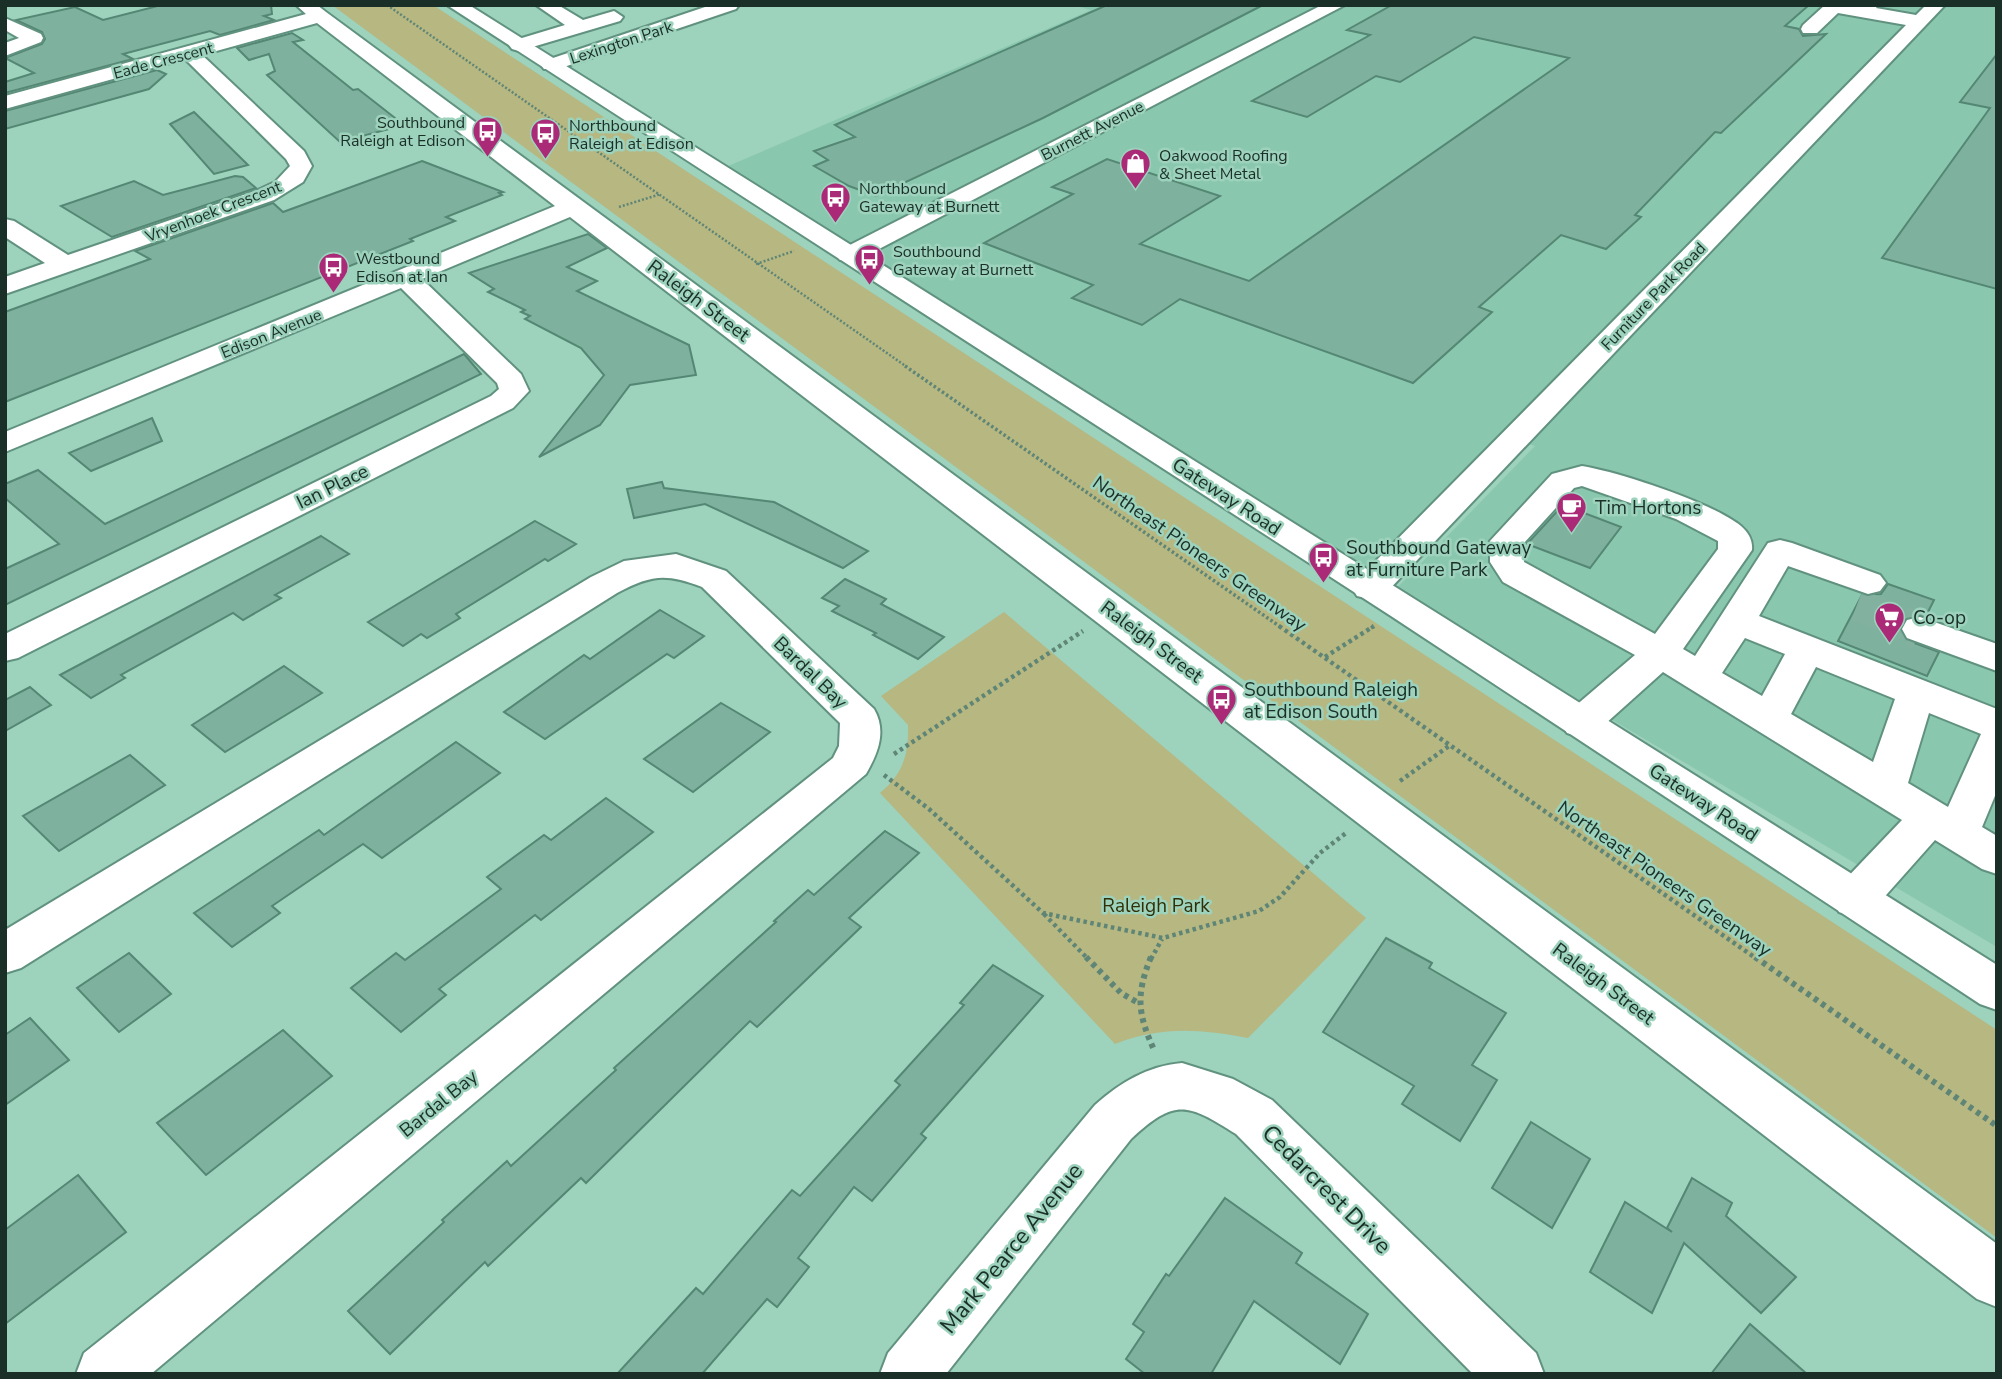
<svg xmlns="http://www.w3.org/2000/svg" width="2002" height="1379" viewBox="0 0 2002 1379" font-family="'Nunito Sans',sans-serif">
<rect width="100%" height="100%" fill="#9dd2bd"/>
<!-- built -->
<polygon fill="#8ac7af" points="1073,5 1997,5 1997,947 1394,591 1535,446 1503,435 1368,572 726,167 1091,10"/>
<!-- green -->
<g fill="#b6b781">
<polygon points="332,5 433,5 1997,1030 1997,1238"/>
<path d="M 1004,612 L 1366,918 L 1248,1038 C 1199,1029 1162,1026 1115,1044 L 880,793 C 903,774 909,754 908,725 L 881,696 Z"/>
</g>
<!-- building -->
<g fill="#7eb29e" stroke="#548774" stroke-width="2">
<polygon points="150,5 271,5 272,14 264,16 274,20 220,35 210,31 123,54 133,59 5,93 5,82 34,73 5,58 42,44 45,39 42,32 16,20 75,7 103,20 154,7"/>
<polygon points="1107,5 1263,5 1043,118 876,196 849,186 814,166 828,160 814,151 855,137 835,125"/>
<polygon points="1392,5 1809,5 1785,26 1799,29 1803,36 1826,34 1721,133 1715,132 1635,215 1641,217 1606,249 1561,235 1479,307 1492,312 1413,383 1180,299 1142,325 1072,298 1093,285 984,243 1073,194 1052,187 1107,159 1220,196 1140,244 1249,281 1569,58 1474,37 1400,82 1376,76 1307,117 1252,101 1370,35 1347,30"/>
<polygon points="292,33 303,40 293,42 353,90 358,89 404,125 340,142 267,75 275,71 269,54 249,60 237,48"/>
<polygon points="1997,54 1997,289 1882,258 1990,108 1960,102"/>
<polygon points="157,70 166,74 149,89 5,129 5,111"/>
<polygon points="194,112 248,165 214,174 170,124"/>
<polygon points="422,161 503,192 499,193 502,195 446,217 455,221 410,239 413,241 5,402 5,312 150,259 135,251 273,203 283,212"/>
<polygon points="235,176 243,177 256,188 112,237 61,206 134,181 163,195"/>
<polygon points="588,234 607,248 567,267 597,281 577,291 689,345 696,375 630,385 600,425 539,457 604,375 581,348 525,319 530,316 521,312 525,310 488,292 494,289 469,273"/>
<polygon points="464,354 481,374 5,605 5,569 59,544 5,498 5,484 38,470 105,524"/>
<polygon points="152,418 162,441 91,471 69,453"/>
<polygon points="662,482 664,488 774,502 868,551 843,568 705,504 634,518 627,489"/>
<polygon points="1563,505 1621,527 1590,568 1527,544"/>
<polygon points="535,521 576,544 548,561 545,559 456,614 460,618 427,638 421,634 403,646 368,622"/>
<polygon points="321,536 349,554 275,595 281,598 243,620 233,613 121,675 125,678 91,698 60,675"/>
<polygon points="845,579 886,599 881,604 944,637 918,659 873,635 876,633 832,611 839,606 822,598"/>
<polygon points="1888,584 1934,600 1926,616 1906,617 1900,628 1906,640 1939,652 1927,676 1838,641 1862,595 1881,594"/>
<polygon points="660,610 704,636 674,658 667,654 545,739 504,712 584,655 590,659"/>
<polygon points="284,666 322,693 225,752 192,725"/>
<polygon points="30,687 51,705 5,731 5,700"/>
<polygon points="721,703 770,732 693,792 644,759"/>
<polygon points="456,742 500,773 382,858 363,844 272,906 280,913 232,947 194,913 319,830 324,835"/>
<polygon points="130,755 165,785 59,851 23,816"/>
<polygon points="606,798 653,832 541,920 535,915 439,989 446,995 401,1032 351,988 396,953 405,960 501,889 487,877 544,835 551,840"/>
<polygon points="885,831 919,853 849,918 861,927 757,1027 750,1021 586,1183 581,1178 488,1266 485,1262 390,1354 348,1311 444,1222 442,1220 507,1161 511,1166 616,1070 614,1068 776,922 774,921 808,890 814,895"/>
<polygon points="1386,938 1432,963 1429,968 1506,1013 1472,1065 1497,1080 1460,1141 1402,1104 1414,1086 1323,1032"/>
<polygon points="129,953 171,994 119,1032 77,988"/>
<polygon points="993,965 1043,996 921,1134 926,1138 872,1201 854,1187 798,1258 809,1267 777,1307 767,1299 702,1374 617,1374 696,1288 703,1294 792,1190 800,1196 900,1085 895,1081 964,1005 960,1003"/>
<polygon points="30,1018 69,1060 5,1105 5,1035"/>
<polygon points="283,1030 332,1076 206,1175 157,1123"/>
<polygon points="1531,1122 1590,1159 1552,1228 1492,1188"/>
<polygon points="78,1175 126,1232 5,1324 5,1230"/>
<polygon points="1692,1178 1732,1203 1726,1216 1796,1277 1761,1313 1684,1243 1652,1313 1590,1272 1625,1202 1672,1232 1667,1228"/>
<polygon points="1225,1198 1302,1253 1296,1263 1368,1314 1340,1364 1254,1301 1211,1374 1145,1374 1126,1359 1144,1332 1133,1324 1166,1274 1169,1276"/>
<polygon points="1750,1324 1807,1374 1711,1374"/>
</g>
<g fill="none" stroke-linecap="round" stroke-linejoin="round">
<!-- minor-tunnel-far1 -->
<polyline stroke="#83b19f" stroke-width="32" stroke-dasharray="32 17" stroke-linecap="butt" points="1857,605 1917,628"/>
<!-- minor-tunnel -->
<polyline stroke="#83b19f" stroke-width="41" stroke-dasharray="41 21" stroke-linecap="butt" points="1912,626 1920,629"/>
<defs>
<g id="minor">
<polygon points="296,5 317,5 326,12 1997,1244 1997,1307 1977,1299 570,217 422,279 521,374 529,391 513,408 18,658 5,661 5,634 491,396 499,389 497,383 401,288 5,452 5,432 555,206 317,23 202,55 304,151 312,166 303,182 274,200 5,294 5,277 45,263 5,237 5,219 14,221 68,255 258,190 275,182 290,166 286,159 185,59 5,109 5,96 306,14"/>
<polygon points="536,5 558,5 583,20 614,11 623,17 620,21 519,51 512,49 509,45 512,41 565,25"/>
<polygon points="711,5 739,5 736,9 558,69 544,69 541,65 544,61"/>
<polygon points="1322,5 1345,5 858,260 840,260 836,255 840,250"/>
<polygon points="1825,5 1878,5 1876,8 1916,15 1926,5 1945,5 1383,596 1370,599 1357,596 1352,588 1357,580 1906,25 1838,13 1817,33 1803,33 1801,29 1803,25"/>
<polygon points="5,18 41,34 43,38 41,42 5,56 5,43 19,38 5,30"/>
<path d="M 1582,466 C 1619,472 1713,503 1741,526 C 1748,532 1753,540 1752,550 L 1683,649 L 1695,656 L 1768,543 L 1780,540 L 1792,543 L 1880,575 L 1886,583 L 1880,591 L 1868,594 L 1788,566 L 1759,616 L 1997,709 L 1997,791 L 1982,827 L 1997,836 L 1997,874 L 1982,869 L 1935,840 L 1871,912 L 1855,917 L 1839,912 L 1833,899 L 1839,886 L 1902,820 L 1663,672 L 1595,733 L 1581,737 L 1567,733 L 1561,723 L 1567,713 L 1635,655 L 1503,582 L 1490,562 L 1490,541 L 1552,474 ZM 1582,486 L 1676,519 L 1718,541 L 1718,549 L 1655,634 L 1524,562 L 1524,543 L 1574,488 ZM 1745,638 L 1785,654 L 1762,696 L 1722,673 ZM 1816,667 L 1895,699 L 1873,762 L 1791,714 ZM 1929,713 L 1981,734 L 1948,807 L 1908,783 Z"/>
<path d="M 676,554 L 726,571 L 874,709 C 887,731 878,753 866,774 L 151,1374 L 76,1374 L 84,1353 L 833,758 L 839,746 L 840,723 L 702,587 C 665,573 651,575 617,593 L 21,968 L 5,973 L 5,930 L 591,577 L 624,561 Z"/>
<polygon points="1920,617 1997,644 1997,671 1907,638 1902,629 1907,620"/>
<path d="M 1182,1063 L 1233,1079 L 1272,1100 L 1536,1353 L 1544,1374 L 1473,1374 L 1236,1134 C 1187,1103 1175,1098 1131,1139 L 946,1374 L 880,1374 L 888,1353 L 1095,1105 C 1120,1083 1147,1066 1182,1063 Z"/>
</g>
<polygon id="major" points="447,5 469,5 1997,965 1997,1010 1980,1004 1391,616"/>
</defs>
<!-- minor casing -->
<use href="#minor" stroke="#60927f" stroke-width="4"/>
<!-- major casing -->
<use href="#major" stroke="#60927f" stroke-width="4"/>
<!-- path-far3 -->
<g stroke="#5f8576" stroke-width="2.5" stroke-dasharray="2 2" stroke-linecap="butt">
<polyline points="387,5 907,367"/>
<polyline points="619,207 661,194"/>
<polyline points="756,264 794,251"/>
</g>
<!-- path-far2 -->
<g stroke="#5f8576" stroke-width="3.5" stroke-dasharray="2.5 2.5" stroke-linecap="butt">
<polyline points="905,366 1282,628"/>
<polyline points="1371,628 1374,626"/>
</g>
<!-- path-far1 -->
<g stroke="#5f8576" stroke-width="4.5" stroke-dasharray="3.5 3.5" stroke-linecap="butt">
<polyline points="1279,626 1757,959"/>
<polyline points="1325,657 1374,626"/>
<polyline points="894,754 1083,631"/>
<polyline points="884,775 929,809 1043,913 1163,938 1259,911 1280,897 1320,853 1346,833"/>
<polyline points="1400,781 1449,746"/>
<polyline points="1044,914 1088,959"/>
<polyline points="1151,959 1162,939"/>
</g>
<!-- path -->
<g stroke="#5f8576" stroke-width="6" stroke-dasharray="4.5 4.5" stroke-linecap="butt">
<polyline points="1086,957 1121,993 1140,1004"/>
<path d="M 1151,957 C 1135,996 1138,1015 1155,1052"/>
<polyline points="1755,957 1997,1126"/>
</g>
<!-- minor -->
<use href="#minor" fill="#fff" fill-rule="evenodd"/>
<!-- major -->
<use href="#major" fill="#fff" fill-rule="evenodd"/>
</g>
<!-- icons -->
<defs>
<symbol id="bus-pin" viewBox="-11 -11 22 30"><path d="M0 17L-7.5 6A9.5 9.5 0 1 1 7.5 6Z" fill="#ab2a77" stroke="#9dd2bd"/><path d="M-5-6H5V4H4V6H2V4H-2V6H-4V4H-5ZM-3.5-4V0h7V-4ZM-3.5 1.2v1.5H-2V1.2ZM2 1.2v1.5H3.5V1.2Z" fill="#fff"/></symbol>
<symbol id="shop-pin" viewBox="-11 -11 22 30"><path d="M0 17L-7.5 6A9.5 9.5 0 1 1 7.5 6Z" fill="#ab2a77" stroke="#9dd2bd"/><path d="M-5-2.5h2.3a2.7 3.5 0 0 1 5.4 0H5L5.5 6h-11ZM-1.5-2.5h3a1.5 2.3 0 0 0-3 0Z" fill="#fff"/></symbol>
<symbol id="cafe-pin" viewBox="-11 -11 22 30"><path d="M0 17L-7.5 6A9.5 9.5 0 1 1 7.5 6Z" fill="#ab2a77" stroke="#9dd2bd"/><path d="M-5.5-4.5H6V0H3Q3 3.5 0 3.5H-2.5Q-5.5 3.5-5.5 0ZM3-3.2v2h1.7v-2ZM-6 4.5H4V6H-6Z" fill="#fff"/></symbol>
<symbol id="supermarket-pin" viewBox="-11 -11 22 30"><path d="M0 17L-7.5 6A9.5 9.5 0 1 1 7.5 6Z" fill="#ab2a77" stroke="#9dd2bd"/><path d="M-6-5.5h2.5l.6 2H6L4.5 2H-2.5L-4.4-4H-6ZM-1.5 3.2a1.3 1.3 0 1 0 .1 0ZM3 3.2a1.3 1.3 0 1 0 .1 0Z" fill="#fff"/></symbol>
</defs>
<g fill-rule="evenodd">
<use href="#bus-pin" x="470" y="114" width="35" height="47"/>
<use href="#bus-pin" x="528" y="116" width="35" height="47"/>
<use href="#shop-pin" x="1118" y="146" width="35" height="47"/>
<use href="#bus-pin" x="818" y="180" width="35" height="47"/>
<use href="#bus-pin" x="852" y="242" width="35" height="47"/>
<use href="#bus-pin" x="316" y="250" width="35" height="47"/>
<use href="#cafe-pin" x="1554" y="490" width="35" height="47"/>
<use href="#bus-pin" x="1306" y="540" width="35" height="47"/>
<use href="#supermarket-pin" x="1872" y="600" width="35" height="47"/>
<use href="#bus-pin" x="1204" y="682" width="35" height="47"/>
</g>
<g text-anchor="middle" stroke-width="5" stroke-linejoin="round" paint-order="stroke">
<!-- far-street labels -->
<g font-size="16" fill="#1a2f27" stroke="#9dd2bd">
<text transform="translate(621 42) rotate(-18)" y="6">Lexington Park</text>
<text transform="translate(163 60) rotate(-15)" y="6">Eade Crescent</text>
<text transform="translate(1092 130) rotate(-27)" y="6">Burnett Avenue</text>
<text transform="translate(213 211) rotate(-21)" y="6">Vryenhoek Crescent</text>
<text transform="translate(1653 296) rotate(-46)" y="6">Furniture Park Road</text>
<text transform="translate(271 333) rotate(-22)" y="6">Edison Avenue</text>
</g>
<!-- far-poi labels -->
<g font-size="16" fill="#1a2f27" stroke="#9dd2bd" text-anchor="start">
<text x="465" y="128" text-anchor="end">Southbound<tspan x="465" dy="18">Raleigh at Edison</tspan></text>
<text x="569" y="131">Northbound<tspan x="569" dy="18">Raleigh at Edison</tspan></text>
<text x="1159" y="161">Oakwood Roofing<tspan x="1159" dy="18">&amp; Sheet Metal</tspan></text>
<text x="859" y="194">Northbound<tspan x="859" dy="18">Gateway at Burnett</tspan></text>
<text x="893" y="257">Southbound<tspan x="893" dy="18">Gateway at Burnett</tspan></text>
<text x="356" y="264">Westbound<tspan x="356" dy="18">Edison at Ian</tspan></text>
</g>
<!-- street labels -->
<g font-size="19" fill="#1a2f27" stroke="#9dd2bd">
<text transform="translate(699 300) rotate(37)" y="7">Raleigh Street</text>
<text transform="translate(332 486) rotate(-26)" y="7">Ian Place</text>
<text transform="translate(1227 496) rotate(33)" y="7">Gateway Road</text>
<text transform="translate(1200 553) rotate(35)" y="7">Northeast Pioneers Greenway</text>
<text transform="translate(1152 641) rotate(37)" y="7">Raleigh Street</text>
<text transform="translate(811 672) rotate(44)" y="7">Bardal Bay</text>
<text transform="translate(1704 802) rotate(33)" y="7">Gateway Road</text>
<text transform="translate(1665 878) rotate(35)" y="7">Northeast Pioneers Greenway</text>
<text transform="translate(1604 983) rotate(37)" y="7">Raleigh Street</text>
<text transform="translate(438 1103) rotate(-39)" y="7">Bardal Bay</text>
</g>
<!-- poi labels -->
<g font-size="19" fill="#1a2f27" stroke="#9dd2bd" text-anchor="start">
<text x="1595" y="514">Tim Hortons</text>
<text x="1346" y="554">Southbound Gateway<tspan x="1346" dy="22">at Furniture Park</tspan></text>
<text x="1913" y="624">Co-op</text>
<text x="1244" y="696">Southbound Raleigh<tspan x="1244" dy="22">at Edison South</tspan></text>
</g>
<!-- park labels -->
<g font-size="19" fill="#302f06" stroke="#9dd2bd">
<text x="1156" y="912">Raleigh Park</text>
</g>
<!-- near-street labels -->
<g font-size="23" fill="#1a2f27" stroke="#9dd2bd">
<text transform="translate(1327 1189) rotate(45)" y="8">Cedarcrest Drive</text>
<text transform="translate(1011 1248) rotate(-51)" y="8">Mark Pearce Avenue</text>
</g>
</g>
<!-- border -->
<rect width="2002" height="1379" fill="none" stroke="#1a2f27" stroke-width="14"/>
</svg>
